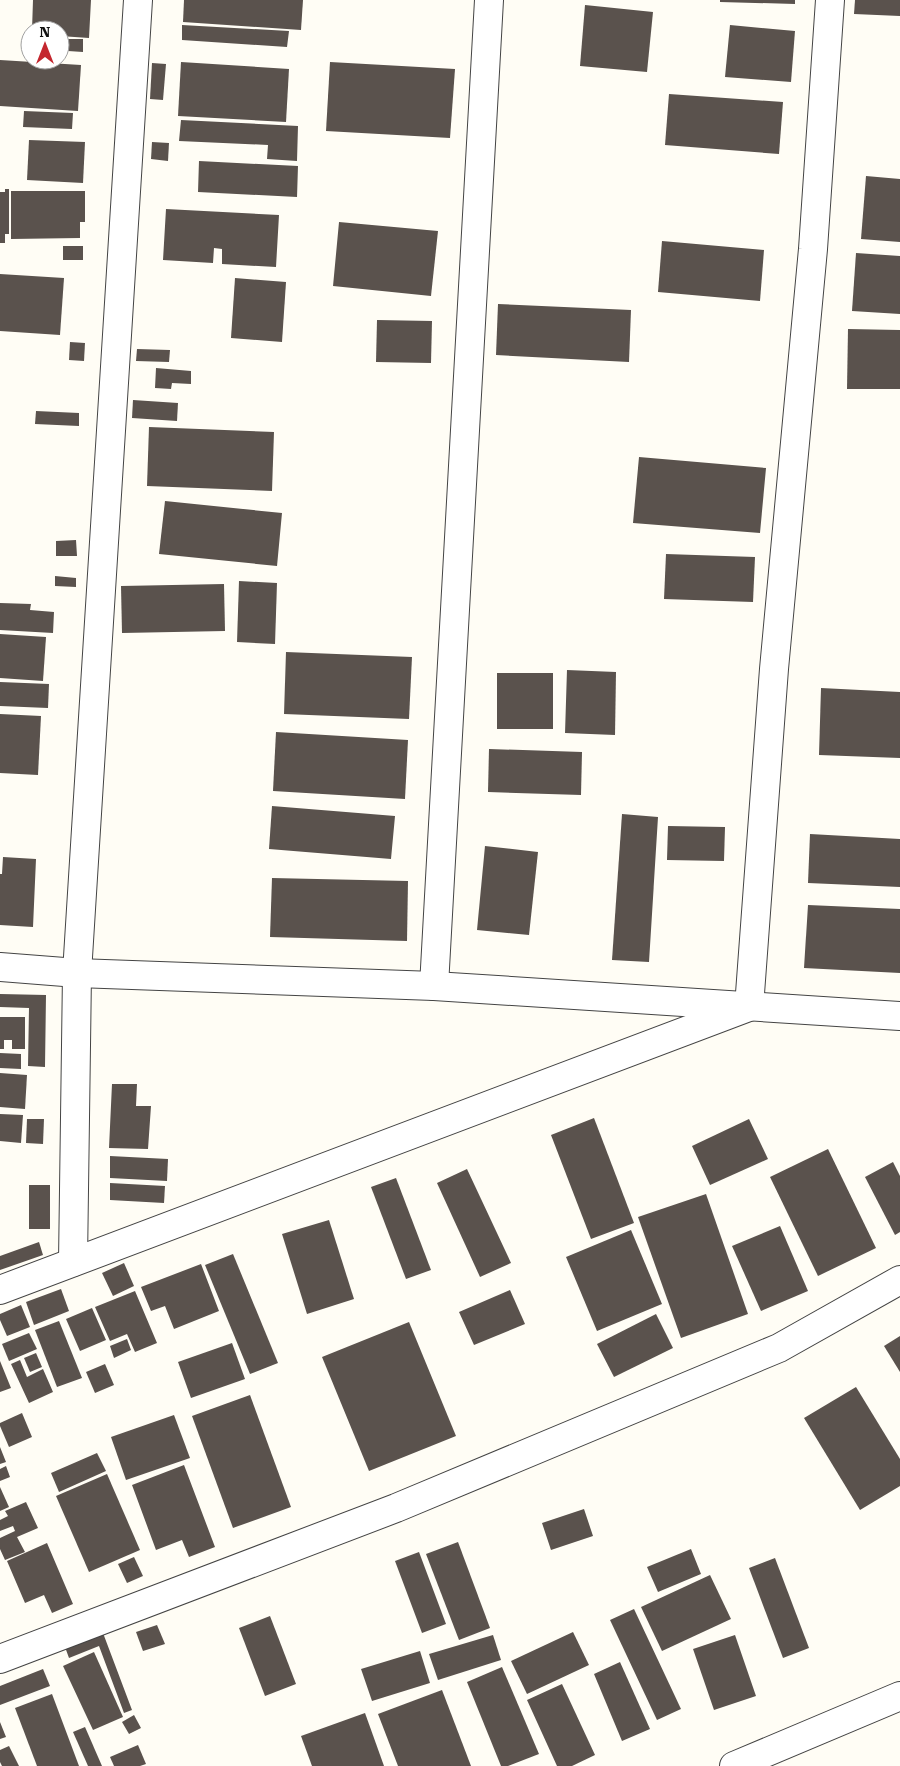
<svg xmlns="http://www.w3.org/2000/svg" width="900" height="1766" viewBox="0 0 900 1766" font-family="'Roboto Serif',serif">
<rect width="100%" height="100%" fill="#fffdf5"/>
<!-- building -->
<g fill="#5a524d">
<polygon points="33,0 91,0 89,38 60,36 60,30 32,30"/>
<polygon points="184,0 303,0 301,30 183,22"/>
<polygon points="720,0 795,0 795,4 720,2"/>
<polygon points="855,0 900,0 900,16 854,14"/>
<polygon points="585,5 653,12 647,72 580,66"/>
<polygon points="182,25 289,31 287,47 182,40"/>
<polygon points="730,25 795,31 791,82 725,77"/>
<polygon points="68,39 83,39 83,52 68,51"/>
<polygon points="0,60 81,65 78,111 0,106"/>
<polygon points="181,62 289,69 286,122 178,116"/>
<polygon points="330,62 455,69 450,138 326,131"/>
<polygon points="152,63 166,64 163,100 150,99"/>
<polygon points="669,94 783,102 779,154 665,145"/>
<polygon points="24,111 73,113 72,129 23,127"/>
<polygon points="181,120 298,126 297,161 267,159 268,145 179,141"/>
<polygon points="29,140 85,142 83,183 27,180"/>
<polygon points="152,142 169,143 168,161 151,159"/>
<polygon points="199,161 298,166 297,197 198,192"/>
<polygon points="866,176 900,179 900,242 861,239"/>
<polygon points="5,189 9,189 9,234 5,234 5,243 0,243 0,192 5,192"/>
<polygon points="11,191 85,191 85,222 80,222 80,238 11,239"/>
<polygon points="166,209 279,215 276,267 222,264 222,249 214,248 213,263 163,260"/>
<polygon points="339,222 438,231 431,296 333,286"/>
<polygon points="662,241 764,250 760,301 658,292"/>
<rect x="63" y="246" width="20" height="14"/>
<polygon points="856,253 900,256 900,314 852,311"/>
<polygon points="0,274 64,278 60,335 0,331"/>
<polygon points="235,278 286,282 282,342 231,338"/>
<polygon points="498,304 631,310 629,362 496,355"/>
<polygon points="377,320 432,321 431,363 376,362"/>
<polygon points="848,329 900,330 900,389 847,389"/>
<polygon points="70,342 85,343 84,361 69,360"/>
<polygon points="137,349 170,350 169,362 136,361"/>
<polygon points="156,368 191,371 191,384 172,383 171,389 155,388"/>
<polygon points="133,400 178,403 177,421 132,418"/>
<polygon points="36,411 79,413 79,426 35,424"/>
<polygon points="149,427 274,432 272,491 147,486"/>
<polygon points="639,457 766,468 760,533 633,523"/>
<polygon points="165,501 282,513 277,566 159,554"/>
<polygon points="76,540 77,556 56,556 56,541"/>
<polygon points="666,554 755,557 753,602 664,599"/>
<polygon points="55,576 76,578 76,587 55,586"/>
<polygon points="239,581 277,583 275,644 237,642"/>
<polygon points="224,584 225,631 122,633 121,586"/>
<polygon points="0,603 31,604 30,610 54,612 53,633 0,630"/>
<polygon points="0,634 46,637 43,681 0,678"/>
<polygon points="286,652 412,657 409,719 284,714"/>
<polygon points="567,670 616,672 615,735 565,733"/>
<rect x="497" y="673" width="56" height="56"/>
<polygon points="0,682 49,684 48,708 0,706"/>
<polygon points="821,688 900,692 900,758 819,755"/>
<polygon points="0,714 41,716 38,775 0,773"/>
<polygon points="276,732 408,740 405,799 273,791"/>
<polygon points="489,749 582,752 581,795 488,792"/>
<polygon points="272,806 395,816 391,859 269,849"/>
<polygon points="622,814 658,817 649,962 612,960"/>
<polygon points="668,826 725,827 724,861 667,860"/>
<polygon points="810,834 900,839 900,887 808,883"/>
<polygon points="485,846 538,852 529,935 477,930"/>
<polygon points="3,857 36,859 33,927 0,925 0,874 2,874"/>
<polygon points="272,878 408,881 407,941 270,937"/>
<polygon points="808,905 900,909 900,973 804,968"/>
<polygon points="0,994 46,995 45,1067 28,1066 29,1008 0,1007"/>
<polygon points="0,1017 25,1017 25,1049 12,1049 12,1040 4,1040 4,1049 0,1049"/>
<polygon points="0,1053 21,1054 21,1069 0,1068"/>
<polygon points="0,1073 27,1075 25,1109 0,1107"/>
<polygon points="112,1084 137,1084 136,1106 151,1106 148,1149 109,1148"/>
<polygon points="0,1114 23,1115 21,1143 0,1141"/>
<polygon points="594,1118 634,1223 591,1239 551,1135"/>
<polygon points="27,1119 44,1119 43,1144 26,1143"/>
<polygon points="749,1119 768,1159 710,1185 692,1146"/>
<polygon points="828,1149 876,1248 818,1276 770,1177"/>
<polygon points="110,1156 168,1159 167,1181 110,1178"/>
<polygon points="893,1162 900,1176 900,1232 895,1235 865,1177"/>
<polygon points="467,1169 511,1263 480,1277 437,1183"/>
<polygon points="396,1178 431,1270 406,1279 371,1187"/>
<polygon points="110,1183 165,1186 164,1203 110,1200"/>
<rect x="29" y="1185" width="21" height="44"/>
<polygon points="706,1194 748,1314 681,1338 638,1217"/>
<polygon points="329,1220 354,1299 307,1314 282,1234"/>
<polygon points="780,1226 808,1291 761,1311 732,1246"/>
<polygon points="631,1230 662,1304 597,1331 566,1257"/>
<polygon points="39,1242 43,1255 0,1270 0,1256"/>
<polygon points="233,1254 278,1363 250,1374 205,1265"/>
<polygon points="124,1263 134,1286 113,1296 102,1273"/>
<polygon points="201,1264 219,1311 174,1329 165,1306 151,1311 141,1287"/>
<polygon points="61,1289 69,1311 34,1325 26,1302"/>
<polygon points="510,1290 525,1324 474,1345 459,1312"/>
<polygon points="135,1291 157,1343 135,1352 127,1334 110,1341 95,1307"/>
<polygon points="21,1305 30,1327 7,1336 0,1320 0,1314"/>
<polygon points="92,1308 106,1340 80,1351 66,1319"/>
<polygon points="656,1314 673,1348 614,1377 597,1344"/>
<polygon points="59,1321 82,1378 57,1387 35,1330"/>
<polygon points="409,1322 456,1436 369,1471 322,1357"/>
<polygon points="29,1333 37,1349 9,1361 2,1344"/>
<polygon points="900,1336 900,1372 884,1346"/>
<polygon points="127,1339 131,1350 114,1358 110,1346"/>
<polygon points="232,1343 245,1379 191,1398 178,1362"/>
<polygon points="36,1353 42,1367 30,1372 24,1358"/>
<polygon points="20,1360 27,1377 43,1369 53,1392 29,1403 11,1364"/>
<polygon points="0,1361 11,1388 0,1392"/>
<polygon points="105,1364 114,1385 95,1393 86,1372"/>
<polygon points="856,1387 900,1459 900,1486 860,1510 804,1418"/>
<polygon points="250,1395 291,1507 233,1528 192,1416"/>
<polygon points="22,1413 32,1437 9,1447 0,1426 0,1423"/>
<polygon points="174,1415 190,1458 126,1480 111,1437"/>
<polygon points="0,1447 6,1462 0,1464"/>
<polygon points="97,1453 106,1471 59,1492 51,1473"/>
<polygon points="184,1465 215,1547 189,1557 182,1540 156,1550 132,1485"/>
<polygon points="6,1466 10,1477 0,1481 0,1469"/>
<polygon points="107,1474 140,1550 89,1572 56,1496"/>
<polygon points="0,1487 9,1507 0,1511"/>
<polygon points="26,1502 38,1528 17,1537 25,1552 5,1560 0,1549 0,1538 15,1531 13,1526 0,1531 0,1520 8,1516 5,1511"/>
<polygon points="584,1509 593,1536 551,1550 542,1523"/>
<polygon points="458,1542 490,1628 459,1640 426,1554"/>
<polygon points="47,1543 73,1604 52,1613 44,1595 25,1603 7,1561"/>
<polygon points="691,1549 701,1574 658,1592 647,1567"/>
<polygon points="419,1552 446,1624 422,1633 395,1561"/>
<polygon points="134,1557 143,1576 127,1583 118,1564"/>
<polygon points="775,1558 809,1648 783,1658 749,1568"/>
<polygon points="710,1575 731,1619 662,1651 641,1607"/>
<polygon points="634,1609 681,1709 657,1720 610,1620"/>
<polygon points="270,1616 296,1684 265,1696 239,1628"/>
<polygon points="157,1625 165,1644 143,1651 136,1632"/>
<polygon points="573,1632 589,1665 527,1694 511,1661"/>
<polygon points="103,1633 132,1710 124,1713 99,1646 69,1658 65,1647"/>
<polygon points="493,1635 501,1660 438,1680 429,1654"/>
<polygon points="735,1635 756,1696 714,1710 693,1649"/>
<polygon points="420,1651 430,1683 372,1701 361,1669"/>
<polygon points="94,1652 123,1717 93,1730 63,1666"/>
<polygon points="620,1662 650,1729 622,1741 594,1674"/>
<polygon points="502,1667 539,1754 508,1766 501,1766 467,1682"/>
<polygon points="43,1669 50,1686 0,1705 0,1686"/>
<polygon points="562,1684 595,1755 572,1766 557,1766 527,1700"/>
<polygon points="442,1690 471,1766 398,1766 378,1714"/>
<polygon points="52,1694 79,1766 37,1766 15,1708"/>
<polygon points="365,1713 384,1766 312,1766 301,1736"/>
<polygon points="134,1715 141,1728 129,1734 122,1722"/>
<polygon points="0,1722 6,1737 0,1739"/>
<polygon points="85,1727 102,1766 88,1766 73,1732"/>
<polygon points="138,1745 146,1764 140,1766 114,1766 110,1757"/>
<polygon points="9,1746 19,1766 2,1766 0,1762 0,1750"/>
</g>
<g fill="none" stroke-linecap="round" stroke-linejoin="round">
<defs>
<g id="minor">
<polyline points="0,967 77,973 434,986 900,1016"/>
<polyline points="434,986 489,0"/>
<polyline points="73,1262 77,973 138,0"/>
<polyline points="0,1290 749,1007 774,669 813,249 830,0"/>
<polyline points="0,1659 396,1508 779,1348 900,1280"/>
<polyline points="734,1766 900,1696"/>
</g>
</defs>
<!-- minor casing -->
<use href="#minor" stroke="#444" stroke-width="30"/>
<!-- minor -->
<use href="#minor" stroke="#fff" stroke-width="28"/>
</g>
<!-- north arrow -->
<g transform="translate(45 45)"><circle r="24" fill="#ffffff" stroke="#a0a0a0"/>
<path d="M0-4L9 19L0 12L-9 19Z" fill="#c4262e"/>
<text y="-8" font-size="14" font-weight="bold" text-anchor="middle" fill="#111111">N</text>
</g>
</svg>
